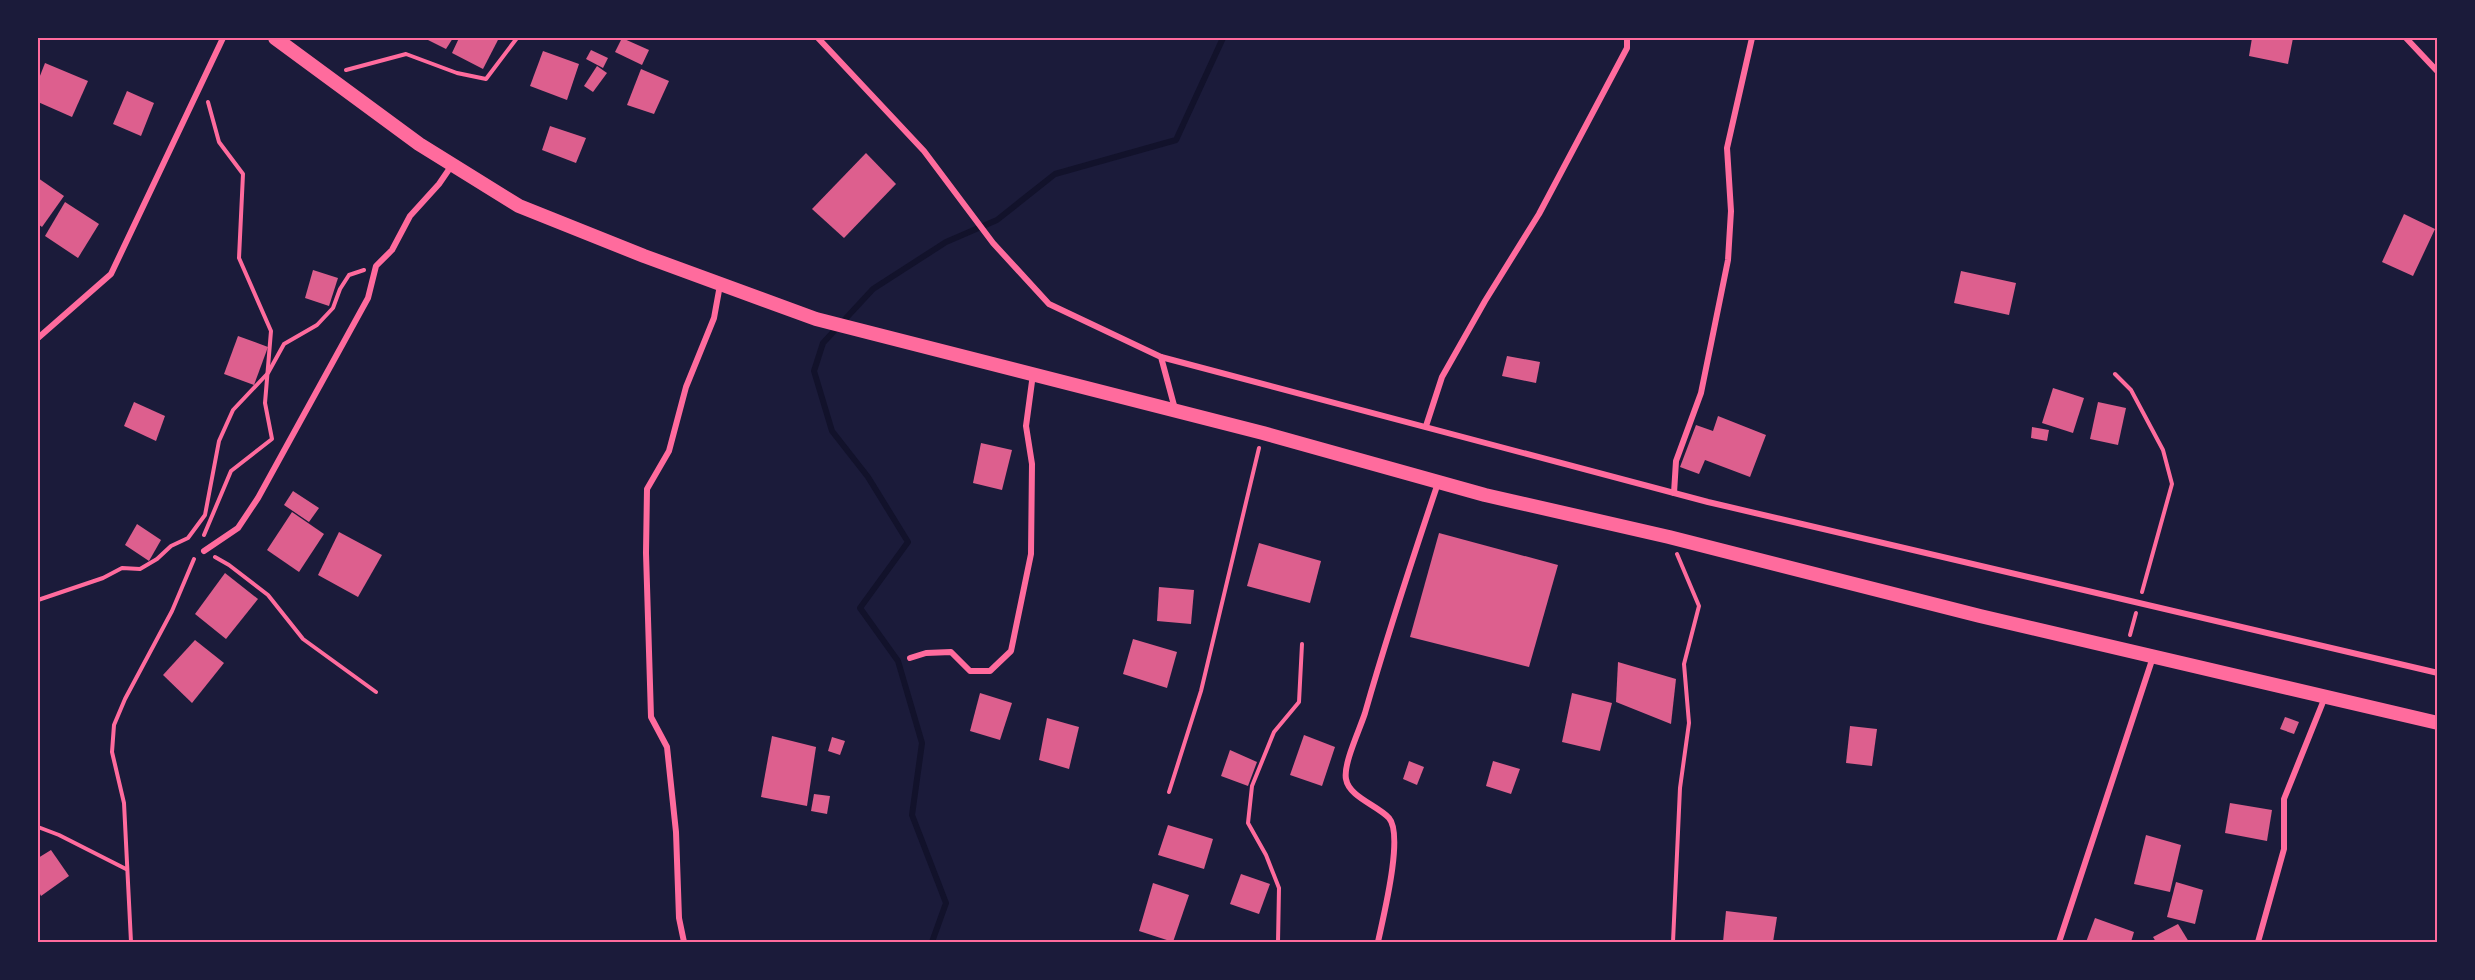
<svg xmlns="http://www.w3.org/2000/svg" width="2475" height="980" viewBox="0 0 2475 980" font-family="Helvetica,sans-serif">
<rect width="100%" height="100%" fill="#1b1b3a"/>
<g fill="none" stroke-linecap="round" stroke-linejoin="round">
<!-- stream -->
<polyline stroke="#12122b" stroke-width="6" points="932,942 946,903 912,815 922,743 898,661 860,608 908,542 868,477 832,431 814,371 823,343 873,289 946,242 997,220 1055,174 1176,140 1223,38"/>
</g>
<!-- building -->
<g fill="#dd5f8e">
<polygon points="424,38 453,38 446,49"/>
<polygon points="459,38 499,38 483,69 452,53"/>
<polygon points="622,38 649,50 642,65 615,52"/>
<polygon points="2252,38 2293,38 2288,64 2249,56"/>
<polygon points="591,50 608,58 603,68 586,59"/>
<polygon points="543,51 579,64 567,100 530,86"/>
<polygon points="45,63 88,81 72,117 38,102 38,81"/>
<polygon points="597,66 607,73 593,92 584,86"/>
<polygon points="641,69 669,81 654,114 627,105"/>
<polygon points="127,91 154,103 141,136 113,124"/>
<polygon points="550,126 586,138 576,163 542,150"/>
<polygon points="866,153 896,184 844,238 812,209"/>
<polygon points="38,178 64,196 42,227 38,224"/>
<polygon points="65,202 99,224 78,258 45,236"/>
<polygon points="2404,214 2435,229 2413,276 2382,262"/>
<polygon points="313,270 338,278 329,306 305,298"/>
<polygon points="1961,271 2016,283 2009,315 1954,303"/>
<polygon points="238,336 268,347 254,385 224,374"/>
<polygon points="1507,356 1540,362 1536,383 1502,376"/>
<polygon points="2053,388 2084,398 2073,433 2042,423"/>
<polygon points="134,402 165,416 156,441 124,426"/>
<polygon points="2098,402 2126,408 2118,445 2090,439"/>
<polygon points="1718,416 1766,435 1750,477 1705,460 1699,474 1680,467 1696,425 1713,431"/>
<polygon points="2032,427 2049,430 2047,441 2031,438"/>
<polygon points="981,443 1012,450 1002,490 973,483"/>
<polygon points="293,491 319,508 309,522 284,505"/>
<polygon points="292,512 324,534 299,572 267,550"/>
<polygon points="137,524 161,540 149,561 125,545"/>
<polygon points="339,532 382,555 358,597 318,575"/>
<polygon points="1439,533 1558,565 1529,667 1410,637"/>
<polygon points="1259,543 1321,561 1310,603 1247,586"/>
<polygon points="225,573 258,599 226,639 195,614"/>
<polygon points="1159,587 1194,590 1191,624 1157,621"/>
<polygon points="1133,639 1177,652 1167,688 1123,674"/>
<polygon points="195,640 224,663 192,703 163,675"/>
<polygon points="1618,662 1676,679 1671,724 1616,702"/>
<polygon points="980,693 1012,703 1000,740 970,731"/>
<polygon points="1572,693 1612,703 1600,751 1562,742"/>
<polygon points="2285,717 2299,722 2294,734 2280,729"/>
<polygon points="1047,718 1079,727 1069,769 1039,760"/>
<polygon points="1850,726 1877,729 1872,766 1846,763"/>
<polygon points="1304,735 1335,747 1322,786 1290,775"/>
<polygon points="772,736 816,747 807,806 761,797"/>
<polygon points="832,737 845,741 840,755 828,751"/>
<polygon points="1230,750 1257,762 1248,786 1221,776"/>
<polygon points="1409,761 1424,767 1417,785 1403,779"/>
<polygon points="1493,761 1520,769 1511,794 1486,786"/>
<polygon points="814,794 830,796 827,814 811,811"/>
<polygon points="2230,803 2272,810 2267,841 2225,833"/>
<polygon points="1168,825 1213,839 1204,869 1158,855"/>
<polygon points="2146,835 2181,845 2170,892 2134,884"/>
<polygon points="51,850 69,876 41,896 38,890 38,858"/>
<polygon points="1241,874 1270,884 1259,914 1230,904"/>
<polygon points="2176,882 2203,890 2195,924 2167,917"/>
<polygon points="1153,883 1189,895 1173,942 1139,931"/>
<polygon points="1726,911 1777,917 1773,942 1723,942"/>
<polygon points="2095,918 2134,932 2131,942 2086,942"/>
<polygon points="2178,924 2189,942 2156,942 2153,937"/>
</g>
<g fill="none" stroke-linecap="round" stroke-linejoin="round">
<!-- path -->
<g stroke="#ff6b9d" stroke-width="4">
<polyline points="346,70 406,54 457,73 486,79 517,38"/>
<polyline points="2115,374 2131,390 2163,450 2172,484 2142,592"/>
<polyline points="204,535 231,471 272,439 265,403 271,331 239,258 243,174 219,142 208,102"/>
<polyline points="215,557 229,565 268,595 303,639 376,692"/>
<polyline points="38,600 103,578 122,568 140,569 157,559 171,546 188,538 205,515 219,441 233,410 268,373 284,344 317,325 333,308 340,289 349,275 364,270"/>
<polyline points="2130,635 2136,613"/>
<polyline points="1169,792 1201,691 1259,448"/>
<polyline points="38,827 59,835 126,869"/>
<polyline points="131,942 124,803 112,752 114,725 125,699 172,611 194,559"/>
<polyline points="1278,942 1279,888 1266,855 1248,823 1252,786 1274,732 1299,702 1302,644"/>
<polyline points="1673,942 1680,788 1689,723 1684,664 1699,606 1677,554"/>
</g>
<!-- minor -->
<g stroke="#ff6b9d" stroke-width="6">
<polyline points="818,38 924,151 993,243 1049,304 1161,357 1175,409"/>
<polyline points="2406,38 2438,72"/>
<polyline points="38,338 111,274 223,38"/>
<polyline points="1161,357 1708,502 2438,673"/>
<polyline points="1426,426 1442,377 1485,301 1539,214 1627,48 1627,38"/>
<polyline points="1674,493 1676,461 1701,393 1728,260 1731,211 1727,148 1752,38"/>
<polyline points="204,551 238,528 258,498 368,298 376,266 392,250 410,216 439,184 452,165"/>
<polyline points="910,658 926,653 951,652 970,671 990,671 1011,651 1031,554 1032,464 1026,426 1033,374"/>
<polyline points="684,942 679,918 676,832 667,747 651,717 646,553 647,489 669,451 686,387 714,318 720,285"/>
<path d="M 1378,942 C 1383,918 1404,835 1389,818 C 1377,805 1349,797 1346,779 C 1343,764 1360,729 1365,713 C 1387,636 1412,560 1438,483"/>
<polyline points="2059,942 2153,657"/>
<polyline points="2258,942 2284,849 2284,799 2325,697"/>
</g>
<!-- trunk -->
<polyline stroke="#ff6b9d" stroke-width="14" points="275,38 419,144 519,206 644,256 816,319 1263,433 1485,495 1669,537 1980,616 2438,723"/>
</g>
<!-- border -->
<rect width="2475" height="980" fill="none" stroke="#1b1b3a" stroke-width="78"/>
<rect x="39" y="39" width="2397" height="902" fill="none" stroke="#ff6b9d" stroke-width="2"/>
</svg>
